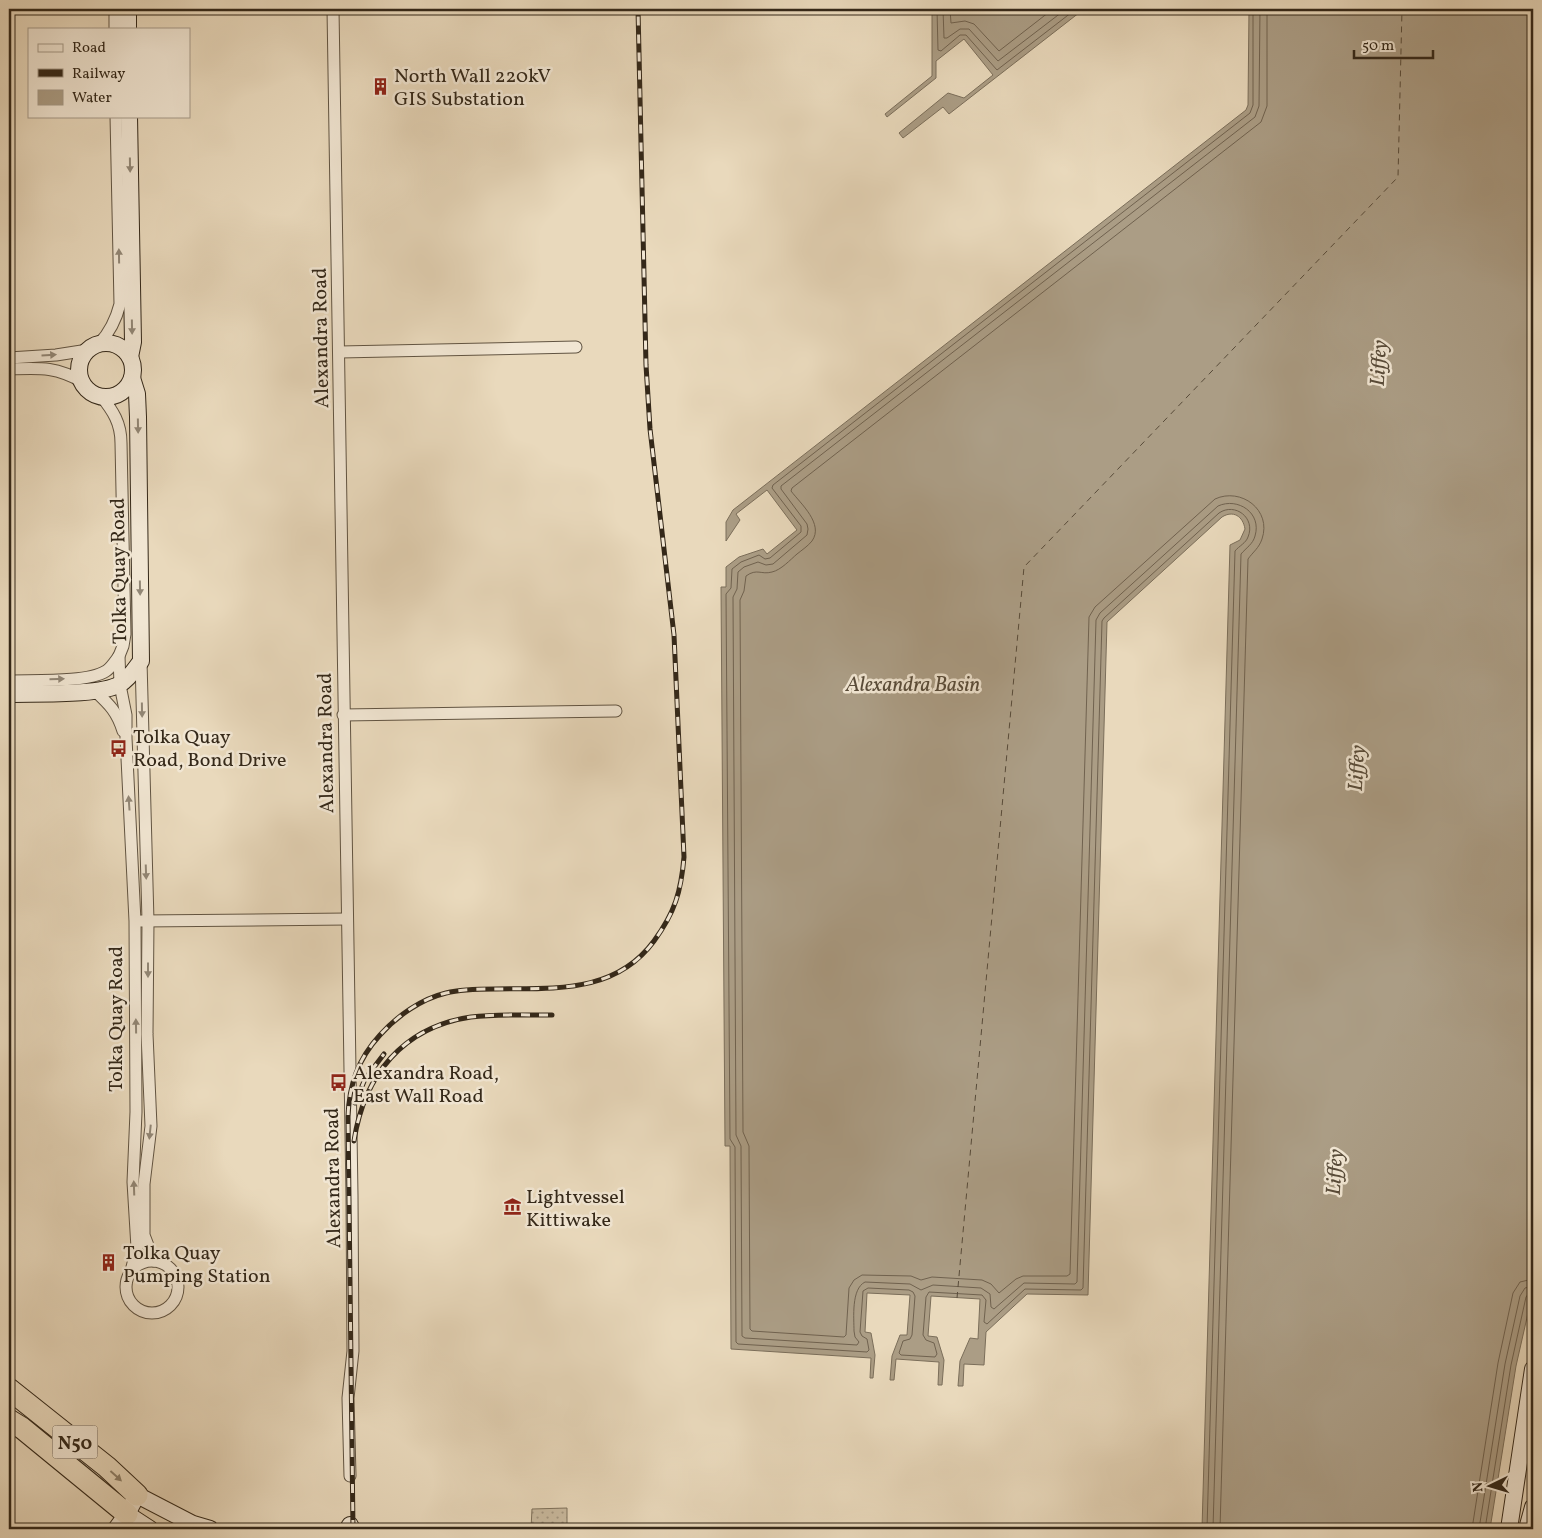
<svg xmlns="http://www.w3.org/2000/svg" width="1542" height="1538" viewBox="0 0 1542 1538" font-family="Vollkorn,serif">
<defs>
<pattern id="garden-dots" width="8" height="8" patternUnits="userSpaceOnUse" patternTransform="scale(1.25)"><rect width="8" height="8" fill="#cabba0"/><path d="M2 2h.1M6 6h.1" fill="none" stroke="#a59882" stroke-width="1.8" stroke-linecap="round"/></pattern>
</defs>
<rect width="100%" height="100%" fill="#e9d9bc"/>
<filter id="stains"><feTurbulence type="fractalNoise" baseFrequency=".004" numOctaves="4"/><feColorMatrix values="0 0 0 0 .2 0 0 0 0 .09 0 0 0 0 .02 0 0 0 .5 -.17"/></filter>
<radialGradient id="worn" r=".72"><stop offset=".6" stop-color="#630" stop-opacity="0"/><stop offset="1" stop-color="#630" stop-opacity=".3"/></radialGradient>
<!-- garden -->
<polygon fill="url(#garden-dots)" stroke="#7f725c" points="567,1508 567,1529 531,1529 532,1509"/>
<!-- water -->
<g fill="#ab9d85" stroke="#7b6e5a">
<polygon points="932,9 1084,9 949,114 943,107 903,138 899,133 948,93 964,98 993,75 964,39 936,61 936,78 887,117 885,114 932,76"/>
<path d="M 1249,9 L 1533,9 L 1533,1291 L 1516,1366 L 1490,1529 L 1202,1529 L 1230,545 L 1240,540 L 1245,529 C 1243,516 1233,510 1222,517 L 1107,622 L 1088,1295 L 1027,1294 L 986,1332 L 984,1365 L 964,1364 L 963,1386 L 958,1386 L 960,1361 L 970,1338 L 978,1339 L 980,1299 L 931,1296 L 928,1336 L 937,1337 L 944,1360 L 942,1385 L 938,1385 L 939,1362 L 896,1359 L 894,1380 L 890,1380 L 892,1356 L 900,1335 L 907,1335 L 910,1295 L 867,1293 L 865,1332 L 871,1333 L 875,1355 L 873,1378 L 870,1378 L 871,1358 L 731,1349 L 730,1146 L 725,1146 L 721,587 L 726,587 L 726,567 L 739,557 L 763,549 L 767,554 L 797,530 L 767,490 L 736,514 L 740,520 L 726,541 L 726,522 L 733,510 L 1246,110 L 1248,105 Z"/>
</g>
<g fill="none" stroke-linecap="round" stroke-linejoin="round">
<!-- shore -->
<g stroke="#70624f" stroke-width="1">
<polyline points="937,9 938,50 941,51 960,35 966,35 997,70 1076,9"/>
<polyline points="943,9 944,38 947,38 960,29 969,29 998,61 1066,9"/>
<polyline points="950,9 951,23 965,21 974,24 999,51 1053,9"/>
<path d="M 1207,1529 L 1235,551 C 1239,546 1246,543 1248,537 C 1256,518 1235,502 1219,513 L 1104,618 L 1102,621 L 1083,1288 L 1081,1290 L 1025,1289 L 987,1324 L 984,1322 L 986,1300 L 982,1295 L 929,1292 L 926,1297 L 923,1335 L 926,1340 L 934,1343 L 937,1354 L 935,1357 L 901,1355 L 899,1353 L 903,1341 L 910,1339 L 912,1335 L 915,1296 L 913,1292 L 909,1290 L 868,1288 L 863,1291 L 860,1332 L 862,1336 L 867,1339 L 869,1350 L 867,1352 L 738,1344 L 736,1342 L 735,1147 L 730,1139 L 726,594 L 731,588 L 732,569 L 741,562 L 759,555 L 765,559 L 770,558 L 801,532 L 801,526 L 772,488 L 773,485 L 1250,113 L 1253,105 L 1253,9"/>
<path d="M 1213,1529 L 1241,554 C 1246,548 1253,544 1255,536 C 1262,513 1238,497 1218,506 L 1100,613 L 1096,620 L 1077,1282 L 1075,1284 L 1024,1283 L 994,1309 L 991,1307 L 990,1294 L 981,1288 L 933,1285 L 921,1290 L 910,1284 L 865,1282 C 851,1289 854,1318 854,1331 L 855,1337 L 859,1342 L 857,1345 L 745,1338 L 742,1336 L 741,1146 L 736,1135 L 733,597 L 737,589 L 738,572 L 744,567 L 758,562 L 766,565 L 773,564 L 807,535 L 808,529 L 807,524 L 781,489 L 781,486 L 1255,117 L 1259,106 L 1260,9"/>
<path d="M 1220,1529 L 1248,559 C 1253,552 1259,548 1262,539 C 1272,510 1241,487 1215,499 L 1095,607 L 1089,617 L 1070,1274 L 1067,1276 L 1023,1276 L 1016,1279 L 999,1293 L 991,1284 L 982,1280 L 932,1277 L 921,1280 L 911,1276 L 862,1275 L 854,1280 L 849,1288 L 846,1335 L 844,1337 L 752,1331 L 750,1329 L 749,1146 L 743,1132 L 740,600 L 744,591 L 746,576 C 757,568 761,575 772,572 C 781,570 790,560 797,554 C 802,550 808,546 812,541 C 824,524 801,504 791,491 L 792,488 L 1261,122 L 1267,106 L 1267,9"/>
<polyline points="1472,1529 1498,1363 1513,1293 1520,1282 1533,1279"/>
<polyline points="1479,1529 1505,1364 1520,1296 1525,1288 1533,1286"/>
<polyline points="1485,1529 1511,1365 1526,1297 1529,1293 1533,1292"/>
</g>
<!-- ferry -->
<polyline stroke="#584b39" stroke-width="1" stroke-dasharray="6 5" stroke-linecap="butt" points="957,1298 1024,567 1398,177 1402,9"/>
<defs>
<g id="street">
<polyline points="115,9 115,29"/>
<polyline points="333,9 352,1195 353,1351 348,1398 350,1476"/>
<path d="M 99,344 C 110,332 116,320 120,304 L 116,116"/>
<polyline points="340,352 576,347"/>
<polyline points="9,358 56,355 88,350"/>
<path d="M 9,369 C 39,368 55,366 83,382"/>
<path d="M 101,396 C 113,411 121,423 121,443 L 125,634 L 123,646 L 119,656 L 120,685 L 126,715 L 126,738 L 135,921 L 136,1112 L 133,1182 L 137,1248 L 131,1271"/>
<polyline points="141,661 148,921 147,1034 151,1126 144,1184 144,1235 154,1261"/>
<path d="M 9,681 C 33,680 87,683 106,671 C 111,668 116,660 119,656"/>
<path d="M 95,691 C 110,705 117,712 123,731"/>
<polyline points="343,715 616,711"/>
<polyline points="141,921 347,919"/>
<circle cx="152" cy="1287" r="26"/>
</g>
<g id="secondary">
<polyline points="128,9 128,29"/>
<polyline points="129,116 133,342 130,357"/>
<circle cx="106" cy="370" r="27"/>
<path d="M 9,694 C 34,693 101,696 120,684 C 129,679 135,669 141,661 L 138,417 L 137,394 L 132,378"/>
<polyline points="127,1514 150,1529"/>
<polyline points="116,1529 127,1514 137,1495 193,1524 210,1529"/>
<polyline points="348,1529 350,1525"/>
<polyline points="1509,1529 1533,1369"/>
<polyline points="1527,1529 1533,1507"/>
</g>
<g id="highway">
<polyline points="9,1389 107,1467 137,1495"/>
<polyline points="9,1420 22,1428 127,1514"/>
</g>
</defs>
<!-- street casing -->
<use href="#street" stroke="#615442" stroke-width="13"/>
<!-- secondary casing -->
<use href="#secondary" stroke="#342819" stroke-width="18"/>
<!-- highway casing -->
<use href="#highway" stroke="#342819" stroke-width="23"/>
<!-- street -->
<use href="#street" stroke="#f1e6d3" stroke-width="11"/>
<!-- secondary -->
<use href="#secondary" stroke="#f1e6d3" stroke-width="16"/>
<!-- highway -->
<use href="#highway" stroke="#e9d9bc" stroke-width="21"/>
<defs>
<g id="rail">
<polyline points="355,1103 365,1079 384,1054"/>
<path d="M 354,1141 C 364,1075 403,1027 471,1017 C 498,1014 525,1015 552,1015"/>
<path d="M 353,1529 L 348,1117 C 349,1085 358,1059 380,1035 C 397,1016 421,999 446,993 C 462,989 479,989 495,989 C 554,988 615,994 654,941 C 675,912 681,892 684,857 L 674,635 L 650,429 L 646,365 L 638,9"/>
</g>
</defs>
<!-- rail casing -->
<use href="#rail" stroke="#342819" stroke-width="5"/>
<!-- rail -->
<use href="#rail" stroke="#f1e6d3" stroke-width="3" stroke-dasharray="9" stroke-linecap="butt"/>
</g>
<!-- one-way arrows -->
<defs><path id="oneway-solid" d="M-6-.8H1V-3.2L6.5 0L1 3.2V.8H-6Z" transform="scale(1.25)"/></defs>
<g fill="#928776">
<use href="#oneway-solid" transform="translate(130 165) rotate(89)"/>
<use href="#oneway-solid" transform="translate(119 256) rotate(-91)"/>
<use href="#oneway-solid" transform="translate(132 327) rotate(89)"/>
<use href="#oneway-solid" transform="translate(49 355) rotate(-4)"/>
<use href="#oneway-solid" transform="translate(138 426) rotate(89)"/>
<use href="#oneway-solid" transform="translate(140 588) rotate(89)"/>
<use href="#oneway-solid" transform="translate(57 679) rotate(-2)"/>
<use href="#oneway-solid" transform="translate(142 710) rotate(89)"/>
<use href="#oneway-solid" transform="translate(129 803) rotate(-94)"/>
<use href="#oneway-solid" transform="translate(146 872) rotate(88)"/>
<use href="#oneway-solid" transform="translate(148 970) rotate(90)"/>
<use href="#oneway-solid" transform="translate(136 1026) rotate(-91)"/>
<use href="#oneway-solid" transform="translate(150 1132) rotate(96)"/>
<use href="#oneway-solid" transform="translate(134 1188) rotate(-92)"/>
</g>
<use fill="#8e806a" href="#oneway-solid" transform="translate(116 1476) rotate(42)"/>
<!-- icons -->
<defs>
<symbol id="building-bare" viewBox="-9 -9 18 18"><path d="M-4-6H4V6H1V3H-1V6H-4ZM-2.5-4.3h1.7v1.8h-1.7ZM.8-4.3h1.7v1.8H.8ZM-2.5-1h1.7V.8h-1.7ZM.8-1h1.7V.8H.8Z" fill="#8f2418" stroke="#f1e6d3" stroke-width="2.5" paint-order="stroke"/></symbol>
<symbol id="bus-bare" viewBox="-9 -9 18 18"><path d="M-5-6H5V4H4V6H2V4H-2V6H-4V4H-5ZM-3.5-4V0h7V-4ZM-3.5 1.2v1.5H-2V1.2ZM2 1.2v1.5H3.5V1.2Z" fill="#8f2418" stroke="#f1e6d3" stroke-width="2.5" paint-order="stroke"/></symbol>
<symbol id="museum-bare" viewBox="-9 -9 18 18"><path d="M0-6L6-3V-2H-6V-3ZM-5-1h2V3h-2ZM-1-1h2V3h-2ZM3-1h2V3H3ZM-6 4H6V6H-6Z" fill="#8f2418" stroke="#f1e6d3" stroke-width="2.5" paint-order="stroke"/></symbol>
</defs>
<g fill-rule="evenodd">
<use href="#building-bare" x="368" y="74" width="25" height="25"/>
<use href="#bus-bare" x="106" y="736" width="25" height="25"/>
<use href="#bus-bare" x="326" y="1070" width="25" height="25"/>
<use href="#museum-bare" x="500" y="1194" width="25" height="25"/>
<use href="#building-bare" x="96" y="1250" width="25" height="25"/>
</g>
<g text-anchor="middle" stroke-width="5" stroke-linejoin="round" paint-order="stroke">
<!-- shield labels -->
<rect fill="#f1e6d3" stroke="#6d6151" stroke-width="1" x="52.5" y="1425.5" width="45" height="33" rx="4"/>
<g font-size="19" font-weight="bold" fill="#342819">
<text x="75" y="1449">N50</text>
</g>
<!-- poi labels -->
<g font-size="20" fill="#342819" stroke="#f1e6d3" text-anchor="start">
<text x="394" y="82">North Wall 220kV<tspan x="394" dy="23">GIS Substation</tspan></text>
<text x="133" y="743">Tolka Quay<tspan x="133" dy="23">Road, Bond Drive</tspan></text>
<text x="353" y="1079">Alexandra Road,<tspan x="353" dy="23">East Wall Road</tspan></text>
<text x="526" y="1203">Lightvessel<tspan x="526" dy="23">Kittiwake</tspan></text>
<text x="123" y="1259">Tolka Quay<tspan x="123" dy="23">Pumping Station</tspan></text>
</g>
<!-- street labels -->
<g font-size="20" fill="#342819" stroke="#f1e6d3">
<text transform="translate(320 338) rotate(-91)" y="7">Alexandra Road</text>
<text transform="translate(118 571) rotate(-91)" y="7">Tolka Quay Road</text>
<text transform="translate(325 743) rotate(-91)" y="7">Alexandra Road</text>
<text transform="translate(115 1019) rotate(-90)" y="7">Tolka Quay Road</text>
<text transform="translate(332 1178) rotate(-91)" y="7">Alexandra Road</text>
</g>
<!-- water labels -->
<g font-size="21" font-style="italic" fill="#584b39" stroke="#f1e6d3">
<text transform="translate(1378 363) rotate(-87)" y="7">Liffey</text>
<text x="913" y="691">Alexandra Basin</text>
<text transform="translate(1356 768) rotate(-87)" y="7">Liffey</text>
<text transform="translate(1334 1172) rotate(-87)" y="7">Liffey</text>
</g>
</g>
<!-- margin -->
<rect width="1542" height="1538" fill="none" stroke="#e9d9bc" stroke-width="30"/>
<rect x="10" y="10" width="1522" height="1518" fill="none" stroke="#342819" stroke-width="2.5"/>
<rect x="15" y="15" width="1512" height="1508" fill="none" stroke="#342819"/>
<!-- legend -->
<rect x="28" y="28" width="162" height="90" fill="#f1e6d3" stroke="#a59a89"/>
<rect x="38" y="44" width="25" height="8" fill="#f1e6d3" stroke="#a59a89"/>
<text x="72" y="52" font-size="15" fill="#342819">Road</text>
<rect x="38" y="69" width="25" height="8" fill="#342819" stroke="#a59a89"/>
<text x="72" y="78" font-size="15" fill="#342819">Railway</text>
<rect x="38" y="90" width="25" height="15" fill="#ab9d85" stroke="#a59a89"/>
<text x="72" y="102" font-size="15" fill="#342819">Water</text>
<!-- north arrow -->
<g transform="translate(1490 1486) rotate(265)" stroke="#f1e6d3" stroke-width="4" paint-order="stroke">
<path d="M0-4L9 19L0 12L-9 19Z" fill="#342819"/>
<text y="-8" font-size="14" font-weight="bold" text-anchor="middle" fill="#342819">N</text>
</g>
<!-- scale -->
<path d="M1354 50v8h79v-8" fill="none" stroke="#342819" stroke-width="2.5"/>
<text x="1362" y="50" font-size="15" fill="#342819" stroke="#f1e6d3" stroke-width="4" paint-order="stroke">50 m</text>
<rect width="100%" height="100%" filter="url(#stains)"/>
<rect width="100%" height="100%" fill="url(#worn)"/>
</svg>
